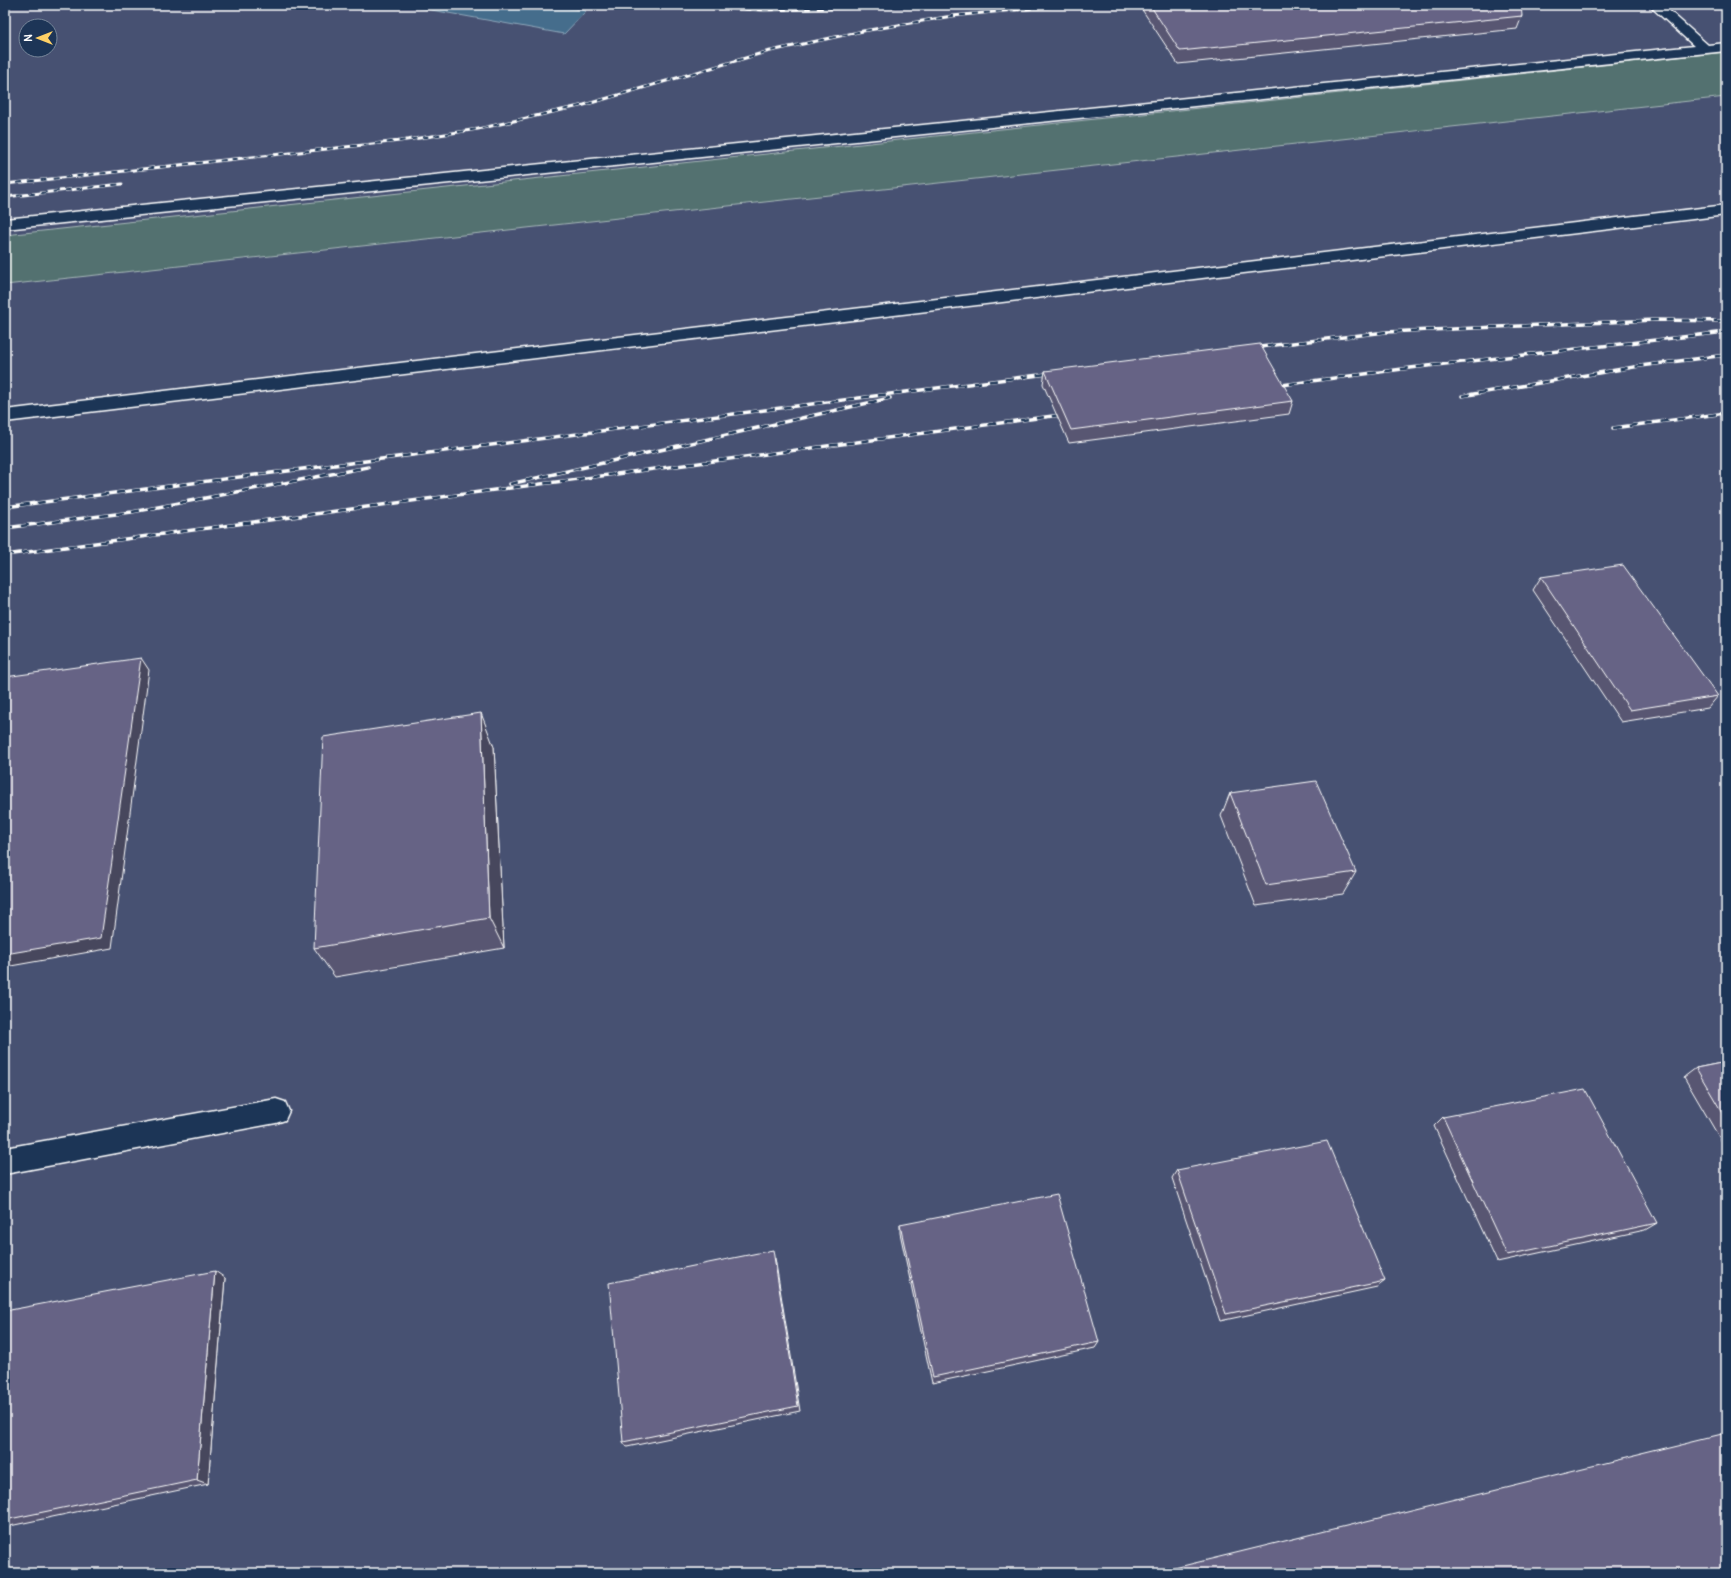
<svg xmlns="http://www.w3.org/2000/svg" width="1731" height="1578" viewBox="0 0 1731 1578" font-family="Pangolin,sans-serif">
<rect width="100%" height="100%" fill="#334365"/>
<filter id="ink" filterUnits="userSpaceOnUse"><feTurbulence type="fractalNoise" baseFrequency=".025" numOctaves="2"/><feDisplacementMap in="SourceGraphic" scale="8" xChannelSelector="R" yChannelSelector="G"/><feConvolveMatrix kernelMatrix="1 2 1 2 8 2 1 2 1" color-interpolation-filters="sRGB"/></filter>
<g filter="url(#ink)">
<!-- built -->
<path fill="#465172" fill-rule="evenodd" d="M 5,5 L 1726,5 L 1726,1573 L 5,1573 ZM 26,26 L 50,26 L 50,50 L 26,50 Z"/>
<!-- green -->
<polygon fill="#527170" stroke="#a8b8b8" points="1726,52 1726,97 5,285 5,235"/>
<!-- water -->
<polygon fill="#446d8c" stroke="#8fa7ba" points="404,5 554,5 586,11 564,34"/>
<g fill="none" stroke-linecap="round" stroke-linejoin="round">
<defs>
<g id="lane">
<polygon points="1649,5 1663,5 1708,45 1726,43 1726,51 5,229 5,219 1694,46"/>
<polygon points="1726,205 1726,215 5,422 5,410"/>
<polygon points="276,1099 285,1102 289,1111 285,1120 276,1123 5,1174 5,1148"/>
</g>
</defs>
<!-- lane casing -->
<use href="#lane" stroke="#fff" stroke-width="3"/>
<!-- lane -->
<use href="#lane" fill="#1d3557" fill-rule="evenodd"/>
<defs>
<g id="rail-far1">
<polyline points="655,5 764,10 947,5"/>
<polyline points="5,184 400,141 478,129 584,105 766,52 863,31 952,16 1068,5"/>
<polyline points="5,197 122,184"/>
</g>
<g id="rail">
<polyline points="1251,348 1386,332 1655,320 1726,321"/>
<polyline points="1274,386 1410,368 1726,332"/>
<polyline points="1462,396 1640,366 1726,355"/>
<polyline points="1613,428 1726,413"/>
<polyline points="510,484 890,398"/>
<polyline points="5,507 1055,373"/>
<polyline points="5,528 132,512 368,467"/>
<polyline points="5,555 1068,414"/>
</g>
</defs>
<!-- rail-far1 casing -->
<use href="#rail-far1" stroke="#fff" stroke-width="3"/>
<!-- rail casing -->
<use href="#rail" stroke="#fff" stroke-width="3.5"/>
<!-- rail-far1 -->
<use href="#rail-far1" stroke="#1d3557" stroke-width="2" stroke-dasharray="6" stroke-linecap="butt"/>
<!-- rail -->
<use href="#rail" stroke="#1d3557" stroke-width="2.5" stroke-dasharray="8" stroke-linecap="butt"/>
</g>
<!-- wall -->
<g fill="#585672" stroke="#fff">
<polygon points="1139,5 1235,5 1235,6 1522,16 1517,29 1178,64"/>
<polygon points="1045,371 1293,401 1289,414 1069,443 1043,384"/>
<polygon points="1541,577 1718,696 1708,708 1621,722 1533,590"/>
<polygon points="494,747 504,948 335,977 314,948"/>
<polygon points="1230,793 1356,872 1343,894 1256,906 1221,816"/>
<polygon points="1726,1062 1726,1149 1684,1077 1696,1068"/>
<polygon points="1443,1117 1657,1223 1645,1230 1497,1262 1434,1126"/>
<polygon points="1177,1170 1385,1281 1377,1287 1220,1321 1172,1178"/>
<polygon points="900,1225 1099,1342 1095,1348 932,1383 900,1233"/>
<polygon points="775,1258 800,1411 627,1447 623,1442"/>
<polygon points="225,1278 208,1484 5,1527 5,1311"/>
</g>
<!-- shaded-wall -->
<g fill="#47465d" stroke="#fff">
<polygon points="141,658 149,670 112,948 5,967 5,954"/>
<polygon points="481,713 494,747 504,948 489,918"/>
<polygon points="215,1271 225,1278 208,1484 197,1480"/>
</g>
<!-- building -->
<g fill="#666485" stroke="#fff">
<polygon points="1150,5 1235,5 1235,6 1245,5 1521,5 1522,16 1180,51"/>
<polygon points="1260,344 1293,401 1071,430 1045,371"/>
<polygon points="1623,565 1718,696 1630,710 1541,577"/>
<polygon points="141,658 101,938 5,954 5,677"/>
<polygon points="481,713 489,918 314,948 323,737"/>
<polygon points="1316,781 1356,872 1266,885 1230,793"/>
<polygon points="1726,1062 1726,1119 1696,1068"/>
<polygon points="1585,1089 1657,1223 1507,1255 1443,1117"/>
<polygon points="1327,1141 1385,1281 1226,1314 1177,1170"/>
<polygon points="1057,1194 1099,1342 933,1377 900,1225"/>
<polygon points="773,1250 798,1406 623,1442 609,1283"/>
<polygon points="215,1271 197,1480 5,1520 5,1311"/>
<polygon points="1726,1433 1726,1573 1154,1573"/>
</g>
</g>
<!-- margin -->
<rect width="1731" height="1578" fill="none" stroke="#1d3557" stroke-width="20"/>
<rect x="10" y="10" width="1711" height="1558" fill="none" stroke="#fff" stroke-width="1.5" filter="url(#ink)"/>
<!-- north arrow -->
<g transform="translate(38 38) rotate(270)"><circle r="19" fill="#1d3557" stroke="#77869a"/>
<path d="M0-3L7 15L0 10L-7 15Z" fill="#ffd166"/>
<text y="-6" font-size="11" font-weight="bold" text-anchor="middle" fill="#ffffff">N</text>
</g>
</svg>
